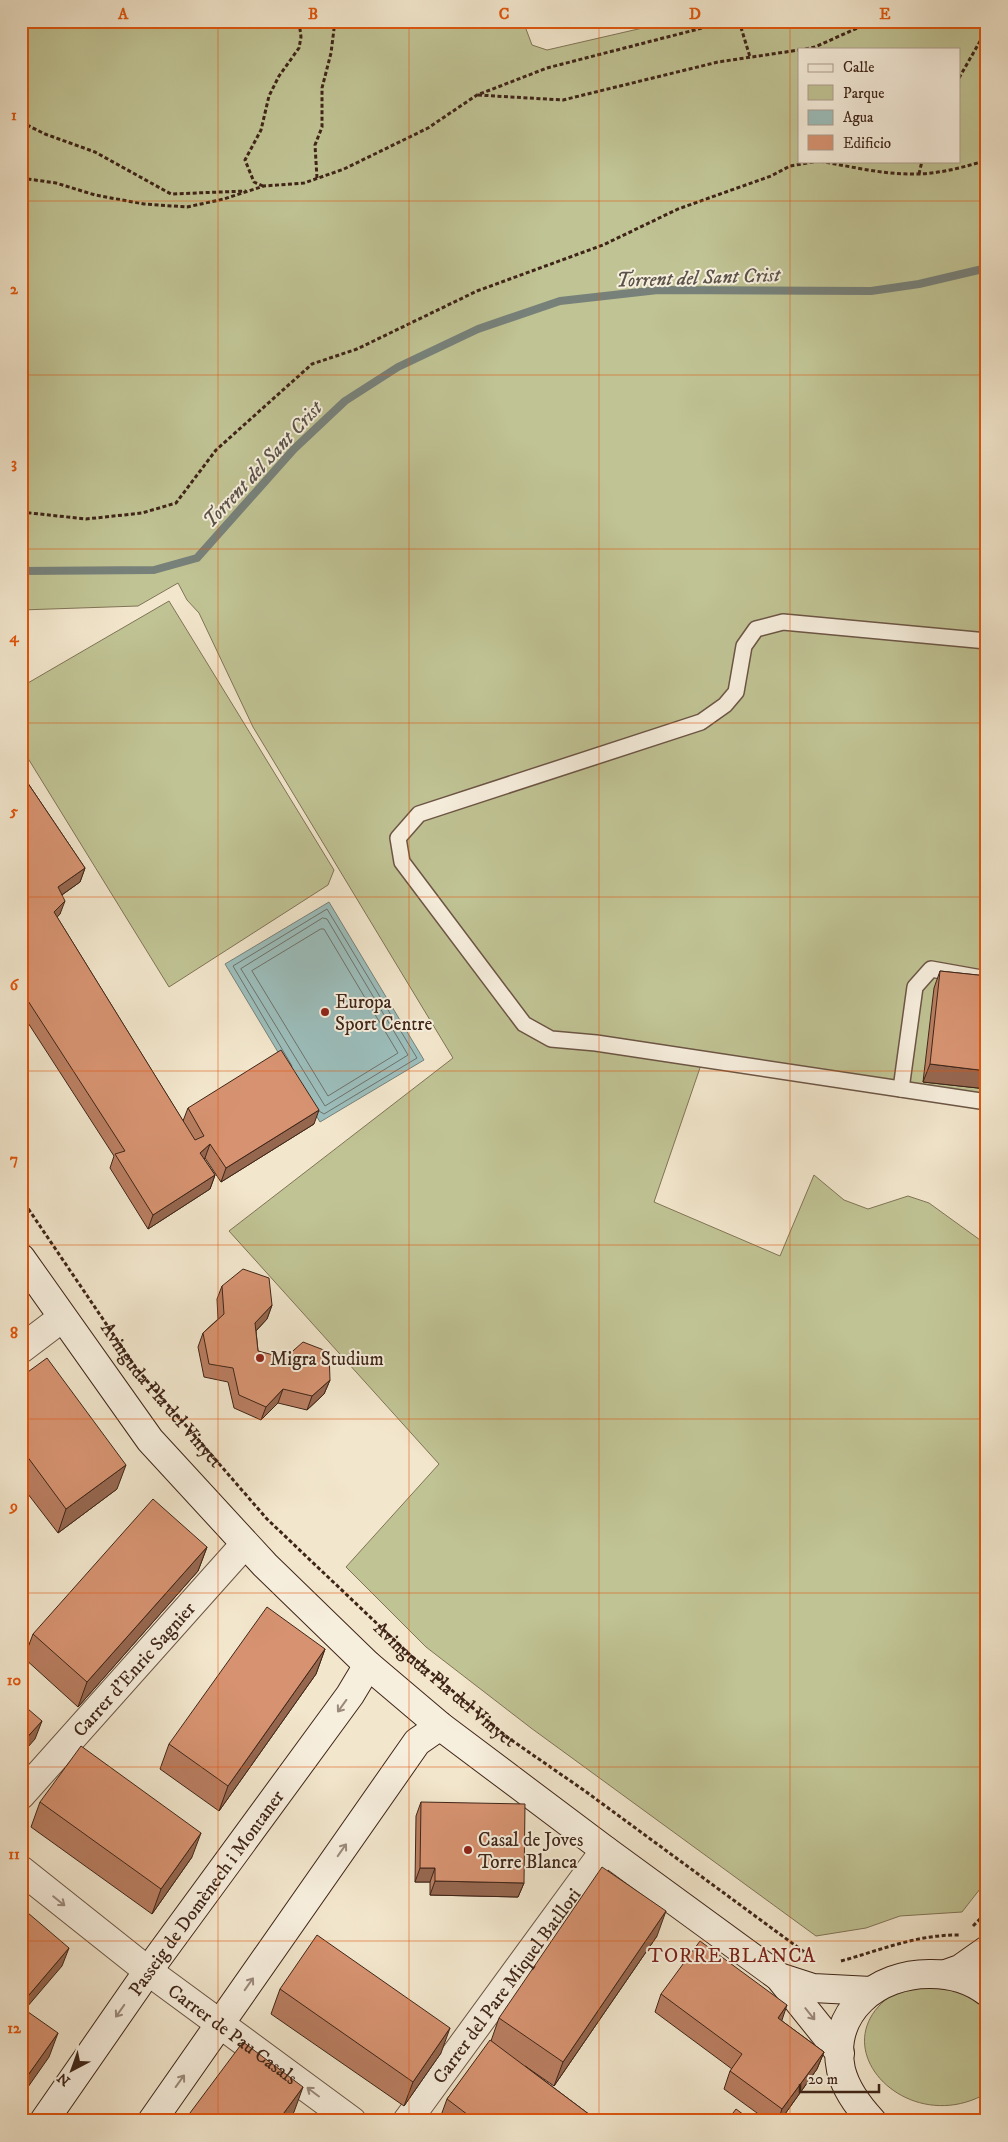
<svg xmlns="http://www.w3.org/2000/svg" width="1008" height="2142" viewBox="0 0 1008 2142" font-family="'IM FELL DW Pica',serif">
<rect width="100%" height="100%" fill="#f2e6cc"/>
<filter id="stains"><feTurbulence type="fractalNoise" baseFrequency=".004" numOctaves="4"/><feColorMatrix values="0 0 0 0 .2 0 0 0 0 .09 0 0 0 0 .02 0 0 0 .5 -.17"/></filter>
<radialGradient id="worn" r=".72"><stop offset=".6" stop-color="#630" stop-opacity="0"/><stop offset="1" stop-color="#630" stop-opacity=".3"/></radialGradient>
<!-- green -->
<g fill="#c0c394" stroke="#807456" fill-rule="evenodd">
<path d="M 21,21 L 523,21 L 532,45 L 547,50 L 673,21 L 987,21 L 987,1102 L 703,1059 L 654,1202 L 780,1256 L 814,1175 L 844,1200 L 868,1209 L 908,1196 L 929,1203 L 987,1245 L 987,1521 L 985,1538 L 987,1540 L 987,1880 L 962,1912 L 900,1916 L 866,1928 L 816,1936 L 531,1728 L 426,1647 L 346,1567 L 439,1464 L 229,1231 L 453,1058 L 253,727 L 199,613 L 187,600 L 178,583 L 138,606 L 21,610 ZM 799,49 L 959,49 L 959,161 L 799,161 Z"/>
<polygon points="169,601 334,870 328,885 169,987 21,747 21,687"/>
<path d="M 942,1982 L 976,1996 L 987,2009 L 987,2093 C 903,2142 809,2036 905,1987 C 914,1982 931,1983 942,1982 Z"/>
</g>
<!-- water -->
<polygon fill="#9cbebc" stroke="#77817a" points="329,902 424,1060 320,1122 225,964"/>
<g fill="none" stroke-linecap="round" stroke-linejoin="round">
<!-- shore -->
<g stroke="#6e726a" stroke-width="1">
<polygon points="323,918 327,919 408,1055 325,1106 241,969"/>
<polygon points="321,929 324,929 398,1053 328,1096 252,971"/>
<polyline points="292,1066 233,966 327,909 417,1058 324,1114 319,1111"/>
</g>
<!-- stream -->
<polyline stroke="#77817a" stroke-width="8" points="21,571 154,570 197,558 294,449 345,401 398,367 478,329 560,301 658,290 871,291 919,284 987,268"/>
<defs>
<g id="lane">
<polyline points="987,641 783,622 756,629 744,646 736,692 725,705 701,722 419,814 398,838 402,862 524,1024 551,1039 596,1043 987,1102"/>
<polyline points="901,1089 915,987 931,969 987,979"/>
</g>
<g id="street">
<polyline points="21,1349 62,1318"/>
<path id="s2" d="M 21,1795 L 245,1544"/>
<path id="s3" d="M 21,1870 L 148,1971 L 352,2121"/>
<path id="s4" d="M 407,2121 L 605,1850"/>
</g>
<g id="secondary">
<polyline points="21,1258 150,1440 265,1565 368,1665 440,1726 605,1850 779,1977 840,2053"/>
<polyline points="946,1974 960,1969 987,1950"/>
<polyline points="779,1977 813,1988 871,1991"/>
<path id="s5" d="M 44,2121 L 148,1971 L 350,1695 L 368,1665"/>
<polyline points="152,2121 417,1742 440,1726"/>
<path d="M 872,2121 C 858,2106 846,2090 841,2070 C 829,2012 877,1973 931,1974 C 952,1974 970,1979 987,1992"/>
</g>
</defs>
<!-- lane casing -->
<use href="#lane" stroke="#6c5545" stroke-width="18"/>
<!-- street casing -->
<use href="#street" stroke="#6c5545" stroke-width="30"/>
<!-- secondary casing -->
<use href="#secondary" stroke="#3f2518" stroke-width="30"/>
<!-- path -->
<g stroke="#3f2518" stroke-width="3" stroke-dasharray="4 2.5" stroke-linecap="butt">
<polyline points="739,21 750,57"/>
<polyline points="805,49 815,47 873,21"/>
<polyline points="959,78 987,29"/>
<polyline points="478,95 563,100 718,62 799,50"/>
<polyline points="21,122 45,134 95,152 171,194 246,191"/>
<path d="M 820,161 C 852,167 886,175 919,174 C 942,173 965,167 987,160"/>
<polyline points="919,174 922,161"/>
<polyline points="21,178 56,183 95,195 144,204 187,207 224,199 264,186 304,183 344,169 428,128 477,95 547,68 710,26 721,21"/>
<polyline points="317,178 315,145 322,127 322,88 331,53 335,21"/>
<polyline points="263,186 254,182 245,160 261,130 269,96 279,76 299,48 301,37 299,21"/>
<polyline points="21,512 86,519 142,513 176,503 216,450 312,364 357,349 477,291 603,245 678,209 771,176 790,166 819,161"/>
<path id="s1" d="M 21,1198 L 136,1368 L 267,1519 L 409,1654 L 507,1737 L 585,1791 L 811,1957"/>
<polyline points="973,1926 987,1912"/>
<path d="M 841,1961 C 881,1950 918,1934 961,1935"/>
</g>
<!-- lane -->
<use href="#lane" stroke="#f7efde" stroke-width="15"/>
<!-- street -->
<use href="#street" stroke="#f7efde" stroke-width="28"/>
<!-- secondary -->
<use href="#secondary" stroke="#f7efde" stroke-width="28"/>
</g>
<!-- wall -->
<g fill="#b97e61" stroke="#3f2518">
<polygon points="21,773 85,868 80,882 62,895 60,914 57,917 183,1121 188,1108 314,1124 221,1182 205,1158 204,1159 215,1175 210,1189 148,1229 110,1168 114,1156 21,1012"/>
<polygon points="940,971 987,976 987,1089 923,1082 934,988"/>
<polygon points="222,1286 272,1305 267,1319 256,1331 258,1351 330,1380 324,1394 307,1410 278,1403 261,1420 234,1408 228,1382 204,1377 198,1347 203,1333 218,1319 217,1299"/>
<polygon points="21,1377 117,1489 58,1533 21,1485"/>
<polygon points="207,1547 198,1571 78,1707 24,1658 33,1634"/>
<polygon points="325,1649 316,1674 219,1811 160,1769 169,1744"/>
<polygon points="40,1802 192,1857 152,1914 31,1827"/>
<polygon points="421,1802 524,1883 518,1897 430,1895 430,1882 415,1882 416,1816"/>
<polygon points="657,1936 554,2086 525,2066 598,2121 439,2121 447,2099 491,2041 499,2018"/>
<polygon points="280,1989 441,2053 404,2106 271,2014"/>
<polygon points="661,1994 782,2021 824,2052 817,2069 780,2121 768,2121 724,2089 730,2071 732,2069 655,2012"/>
</g>
<!-- shaded-wall -->
<g fill="#96674f" stroke="#3f2518">
<polygon points="85,868 80,882 53,901 58,887"/>
<polygon points="65,901 60,914 49,926 54,912"/>
<polygon points="930,1064 987,1071 987,1089 923,1082"/>
<polygon points="319,1110 314,1124 221,1182 226,1168"/>
<polygon points="210,1144 205,1158 195,1167 200,1153"/>
<polygon points="215,1175 210,1189 148,1229 153,1215"/>
<polygon points="272,1305 267,1319 250,1337 255,1323"/>
<polygon points="330,1380 324,1394 307,1410 312,1396"/>
<polygon points="283,1389 278,1403 261,1420 266,1407"/>
<polygon points="126,1465 117,1489 58,1533 66,1509"/>
<polygon points="207,1547 198,1571 78,1707 87,1682"/>
<polygon points="325,1649 316,1674 219,1811 228,1786"/>
<polygon points="42,1721 35,1739 21,1755 21,1744"/>
<polygon points="201,1833 192,1857 152,1914 161,1889"/>
<polygon points="420,1868 435,1868 430,1882 415,1882"/>
<polygon points="435,1881 524,1883 518,1897 430,1895"/>
<polygon points="666,1911 657,1936 554,2086 563,2062"/>
<polygon points="69,1948 62,1966 21,2014 21,2007 23,2002"/>
<polygon points="787,2005 781,2023 778,2018"/>
<polygon points="450,2028 441,2053 404,2106 413,2082"/>
<polygon points="58,2033 49,2057 21,2097 21,2085"/>
<polygon points="824,2052 817,2069 780,2121 778,2121 782,2109"/>
<polygon points="303,2087 294,2112 288,2121 278,2121"/>
</g>
<!-- building -->
<g fill="#d79371" stroke="#3f2518">
<polygon points="21,773 85,868 58,887 65,901 54,912 195,1140 204,1136 188,1108 281,1050 319,1110 226,1168 210,1144 200,1153 215,1175 153,1215 115,1154 125,1151 21,990"/>
<polygon points="940,971 987,976 987,1071 930,1064"/>
<polygon points="243,1269 269,1278 272,1305 255,1323 258,1351 285,1358 303,1342 329,1352 330,1380 312,1396 283,1389 266,1407 239,1395 233,1368 209,1364 203,1333 224,1314 222,1286"/>
<polygon points="47,1358 126,1465 66,1509 21,1448 21,1377"/>
<polygon points="153,1499 207,1547 87,1682 33,1634"/>
<polygon points="267,1607 325,1649 228,1786 169,1744"/>
<polygon points="21,1703 42,1721 21,1744"/>
<polygon points="81,1746 201,1833 161,1889 40,1802"/>
<polygon points="421,1802 525,1804 524,1883 435,1881 435,1868 420,1868"/>
<polygon points="602,1867 666,1911 563,2062 499,2018"/>
<polygon points="21,1907 69,1948 23,2002 21,2000"/>
<polygon points="317,1935 450,2028 413,2082 280,1989"/>
<polygon points="700,1941 787,2005 778,2018 824,2052 782,2109 730,2071 742,2054 661,1994"/>
<polygon points="21,2007 58,2033 21,2085"/>
<polygon points="490,2040 598,2121 476,2121 447,2099"/>
<polygon points="243,2042 303,2087 278,2121 184,2121"/>
<polygon points="736,2109 752,2121 727,2121"/>
</g>
<!-- one-way arrows -->
<defs><path id="oneway-shaft" d="M-6 0H5M1.5-3L5.5 0L1.5 3" fill="none" stroke-width="1.6" stroke-linecap="round" stroke-linejoin="round" transform="scale(1.25)"/></defs>
<g stroke="#9b8a7b">
<use href="#oneway-shaft" transform="translate(342 1706) rotate(126)"/>
<use href="#oneway-shaft" transform="translate(342 1850) rotate(-55)"/>
<use href="#oneway-shaft" transform="translate(59 1901) rotate(39)"/>
<use href="#oneway-shaft" transform="translate(249 1984) rotate(-55)"/>
<use href="#oneway-shaft" transform="translate(120 2011) rotate(125)"/>
<use href="#oneway-shaft" transform="translate(810 2014) rotate(51)"/>
<use href="#oneway-shaft" transform="translate(180 2081) rotate(-54)"/>
<use href="#oneway-shaft" transform="translate(313 2092) rotate(-143)"/>
</g>
<!-- grid -->
<path fill="none" stroke="#e0560d" stroke-width="1" stroke-opacity="0.55" d="M 218,21 L 218,2121M 409,21 L 409,2121M 599,21 L 599,2121M 790,21 L 790,2121M 21,201 L 987,201M 21,375 L 987,375M 21,549 L 987,549M 21,723 L 987,723M 21,897 L 987,897M 21,1071 L 987,1071M 21,1245 L 987,1245M 21,1419 L 987,1419M 21,1593 L 987,1593M 21,1767 L 987,1767M 21,1941 L 987,1941"/>
<!-- markers -->
<g fill="#8f2418" stroke="#f7efde" stroke-width="2">
<circle cx="325" cy="1012" r="5"/>
<circle cx="260" cy="1358" r="5"/>
<circle cx="468" cy="1850" r="5"/>
</g>
<g text-anchor="middle" stroke-width="4" stroke-linejoin="round" paint-order="stroke">
<!-- poi labels -->
<g font-size="19" fill="#3f2518" stroke="#f7efde" text-anchor="start">
<text x="335" y="1008">Europa<tspan x="335" dy="22">Sport Centre</tspan></text>
<text x="270" y="1365">Migra Studium</text>
<text x="478" y="1846">Casal de Joves<tspan x="478" dy="22">Torre Blanca</tspan></text>
</g>
<!-- street labels -->
<g font-size="19" fill="#3f2518" stroke="#f7efde">
<text dy="7" stroke="none"><textPath href="#s1" startOffset="242">Avinguda Pla del Vinyet</textPath></text>
<text dy="7" stroke="none"><textPath href="#s2" startOffset="169">Carrer d'Enric Sagnier</textPath></text>
<text dy="7" stroke="none"><textPath href="#s1" startOffset="648">Avinguda Pla del Vinyet</textPath></text>
<text dy="7" stroke="none"><textPath href="#s5" startOffset="280">Passeig de Domènech i Montaner</textPath></text>
<text dy="7" stroke="none"><textPath href="#s4" startOffset="168">Carrer del Pare Miquel Batllori</textPath></text>
<text dy="7" stroke="none"><textPath href="#s3" startOffset="268">Carrer de Pau Casals</textPath></text>
</g>
<!-- water labels -->
<g font-size="20" font-style="italic" fill="#5b5349" stroke="#f7efde">
<text transform="translate(698 277) rotate(-2)" y="7">Torrent del Sant Crist</text>
<text transform="translate(262 464) rotate(-47)" y="7">Torrent del Sant Crist</text>
</g>
<!-- neighbourhood labels -->
<g font-size="20" letter-spacing="1" fill="#7a1f14" stroke="#f7efde">
<text x="732" y="1962">TORRE BLANCA</text>
</g>
</g>
<!-- margin -->
<rect width="1008" height="2142" fill="none" stroke="#f2e6cc" stroke-width="55"/>
<!-- legend -->
<rect x="798" y="48" width="162" height="115" fill="#f7efde" stroke="#ad9e8f"/>
<rect x="808" y="64" width="25" height="8" fill="#f7efde" stroke="#ad9e8f"/>
<text x="843" y="72" font-size="15" fill="#3f2518">Calle</text>
<rect x="808" y="85" width="25" height="15" fill="#c0c394" stroke="#ad9e8f"/>
<text x="843" y="98" font-size="15" fill="#3f2518">Parque</text>
<rect x="808" y="110" width="25" height="15" fill="#9cbebc" stroke="#ad9e8f"/>
<text x="843" y="122" font-size="15" fill="#3f2518">Agua</text>
<rect x="808" y="135" width="25" height="15" fill="#d79371" stroke="#ad9e8f"/>
<text x="843" y="148" font-size="15" fill="#3f2518">Edificio</text>
<!-- north arrow -->
<g transform="translate(72 2070) rotate(221)" stroke="#f7efde" stroke-width="4" paint-order="stroke">
<path d="M0-4L9 19L0 12L-9 19Z" fill="#3f2518"/>
<text y="-8" font-size="14" font-weight="bold" text-anchor="middle" fill="#3f2518">N</text>
</g>
<!-- scale -->
<path d="M800 2084v8h79v-8" fill="none" stroke="#3f2518" stroke-width="2.5"/>
<text x="808" y="2084" font-size="15" fill="#3f2518" stroke="#f7efde" stroke-width="4" paint-order="stroke">20 m</text>
<rect x="28" y="28" width="952" height="2086" fill="none" stroke="#e0560d" stroke-width="2"/>
<g font-size="16" text-anchor="middle" font-weight="bold" fill="#e0560d">
<text x="123" y="19">A</text>
<text x="313" y="19">B</text>
<text x="504" y="19">C</text>
<text x="695" y="19">D</text>
<text x="885" y="19">E</text>
<text x="14" y="120">1</text>
<text x="14" y="294">2</text>
<text x="14" y="468">3</text>
<text x="14" y="642">4</text>
<text x="14" y="816">5</text>
<text x="14" y="990">6</text>
<text x="14" y="1164">7</text>
<text x="14" y="1338">8</text>
<text x="14" y="1511">9</text>
<text x="14" y="1685">10</text>
<text x="14" y="1859">11</text>
<text x="14" y="2033">12</text>
</g>
<rect width="100%" height="100%" filter="url(#stains)"/>
<rect width="100%" height="100%" fill="url(#worn)"/>
</svg>
